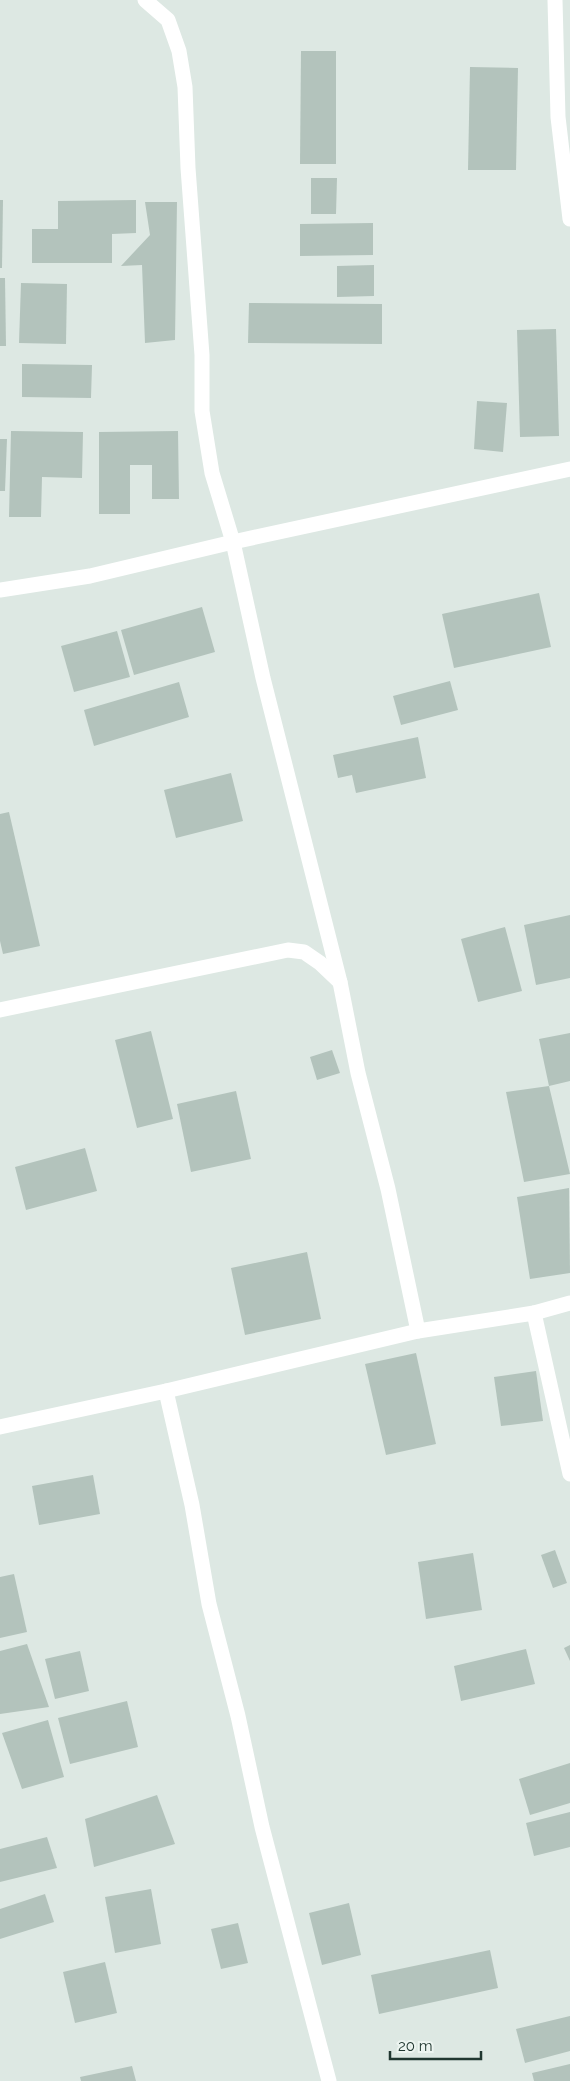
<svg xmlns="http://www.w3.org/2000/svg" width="570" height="2081" viewBox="0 0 570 2081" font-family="Raleway,sans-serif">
<rect width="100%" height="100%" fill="#dde8e3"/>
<!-- building -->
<g fill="#b3c3bc">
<polygon points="301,51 336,51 336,164 300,164"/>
<polygon points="470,67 518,68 516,170 468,170"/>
<polygon points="311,178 337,178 336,214 311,214"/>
<polygon points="0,200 3,200 2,268 0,268"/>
<polygon points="136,200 136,233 112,234 112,263 32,263 32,229 58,229 58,201"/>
<polygon points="145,202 177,202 175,340 145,343 142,265 121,266 150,235"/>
<polygon points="373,223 373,255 300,256 300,224"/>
<polygon points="374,265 374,296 337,297 337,266"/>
<polygon points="0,278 5,278 6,346 0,346"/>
<polygon points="21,283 67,284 66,344 19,343"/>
<polygon points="249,303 382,304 382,344 248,343"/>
<polygon points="556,329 559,436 520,437 517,330"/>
<polygon points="22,364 92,365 91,398 22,397"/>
<polygon points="477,401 507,403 503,452 474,449"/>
<polygon points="11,431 83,432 82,478 42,477 41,517 9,517"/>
<polygon points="178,431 179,499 152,499 152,465 130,465 130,514 99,514 99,432"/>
<polygon points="0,439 7,439 5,491 0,491"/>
<polygon points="539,593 551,647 454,668 442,614"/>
<polygon points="202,607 215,652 134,675 121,630"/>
<polygon points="117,631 130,677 74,692 61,646"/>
<polygon points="450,681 458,710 401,725 393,696"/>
<polygon points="179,682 189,717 94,746 84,710"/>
<polygon points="418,737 426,778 356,793 352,775 338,778 333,755"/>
<polygon points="231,773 243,821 176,838 164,790"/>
<polygon points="9,812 40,946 3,954 0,941 0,814"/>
<polygon points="570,915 570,978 536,985 524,925"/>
<polygon points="505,927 522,991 478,1002 461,939"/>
<polygon points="151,1031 173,1119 137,1128 115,1040"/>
<polygon points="570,1033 570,1081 549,1086 570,1174 524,1182 506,1092 549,1086 539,1039"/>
<polygon points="332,1050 340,1073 317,1080 310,1057"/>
<polygon points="236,1091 251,1159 191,1172 177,1104"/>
<polygon points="85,1148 97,1191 26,1210 15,1167"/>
<polygon points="569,1188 570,1273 530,1279 517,1197"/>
<polygon points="307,1252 321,1319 245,1335 231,1268"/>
<polygon points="416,1353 436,1444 386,1455 365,1364"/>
<polygon points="536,1371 543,1421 501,1426 494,1377"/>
<polygon points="93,1475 100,1514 39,1525 32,1486"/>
<polygon points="555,1550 567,1583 553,1588 541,1555"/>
<polygon points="473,1553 482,1610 426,1619 418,1562"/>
<polygon points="14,1574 27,1632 0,1638 0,1577"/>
<polygon points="27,1644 49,1707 0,1714 0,1651"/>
<polygon points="570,1645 570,1661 564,1648"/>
<polygon points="526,1649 535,1684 461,1701 454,1666"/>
<polygon points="80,1651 89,1691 55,1699 45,1659"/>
<polygon points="127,1701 138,1747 70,1764 58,1718"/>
<polygon points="48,1720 64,1777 22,1789 2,1733"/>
<polygon points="570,1763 570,1803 530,1815 519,1779"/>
<polygon points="157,1795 175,1844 94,1867 85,1819"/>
<polygon points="570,1812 570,1847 534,1856 526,1823"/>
<polygon points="47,1837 57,1868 0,1882 0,1849"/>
<polygon points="151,1889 161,1944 115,1953 105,1897"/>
<polygon points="45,1894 54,1922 0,1939 0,1909"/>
<polygon points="349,1903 361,1955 322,1965 309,1913"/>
<polygon points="238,1923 248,1963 221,1969 211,1929"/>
<polygon points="490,1950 498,1988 379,2014 371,1975"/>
<polygon points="105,1962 117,2013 75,2023 63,1972"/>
<polygon points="570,2016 570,2051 525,2063 516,2029"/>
<polygon points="570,2064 570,2081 534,2081 532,2073"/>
<polygon points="132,2066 136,2081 81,2081 80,2077"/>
</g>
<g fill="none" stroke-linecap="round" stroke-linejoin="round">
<!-- street -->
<g stroke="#fff" stroke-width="15">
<polyline points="145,0 168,20 179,51 185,87 188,168 202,355 202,411 212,473 233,542 263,678 340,982 358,1073 388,1189 418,1331"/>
<polyline points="555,0 558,117 570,219"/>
<polyline points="0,590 90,576 233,542 570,469"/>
<polyline points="0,1010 288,950 304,952 320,963 340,982"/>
<polyline points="534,1313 570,1474"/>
<polyline points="166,1391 192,1505 209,1604 238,1716 262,1827 329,2081"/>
<polyline points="0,1427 166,1391 418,1331 534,1313 570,1303"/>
</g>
</g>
<!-- scale -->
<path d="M390 2051v8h91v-8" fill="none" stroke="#203730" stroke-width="2.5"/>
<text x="398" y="2051" font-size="15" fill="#203730" stroke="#edf5f1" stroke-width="4" paint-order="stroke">20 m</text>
</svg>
